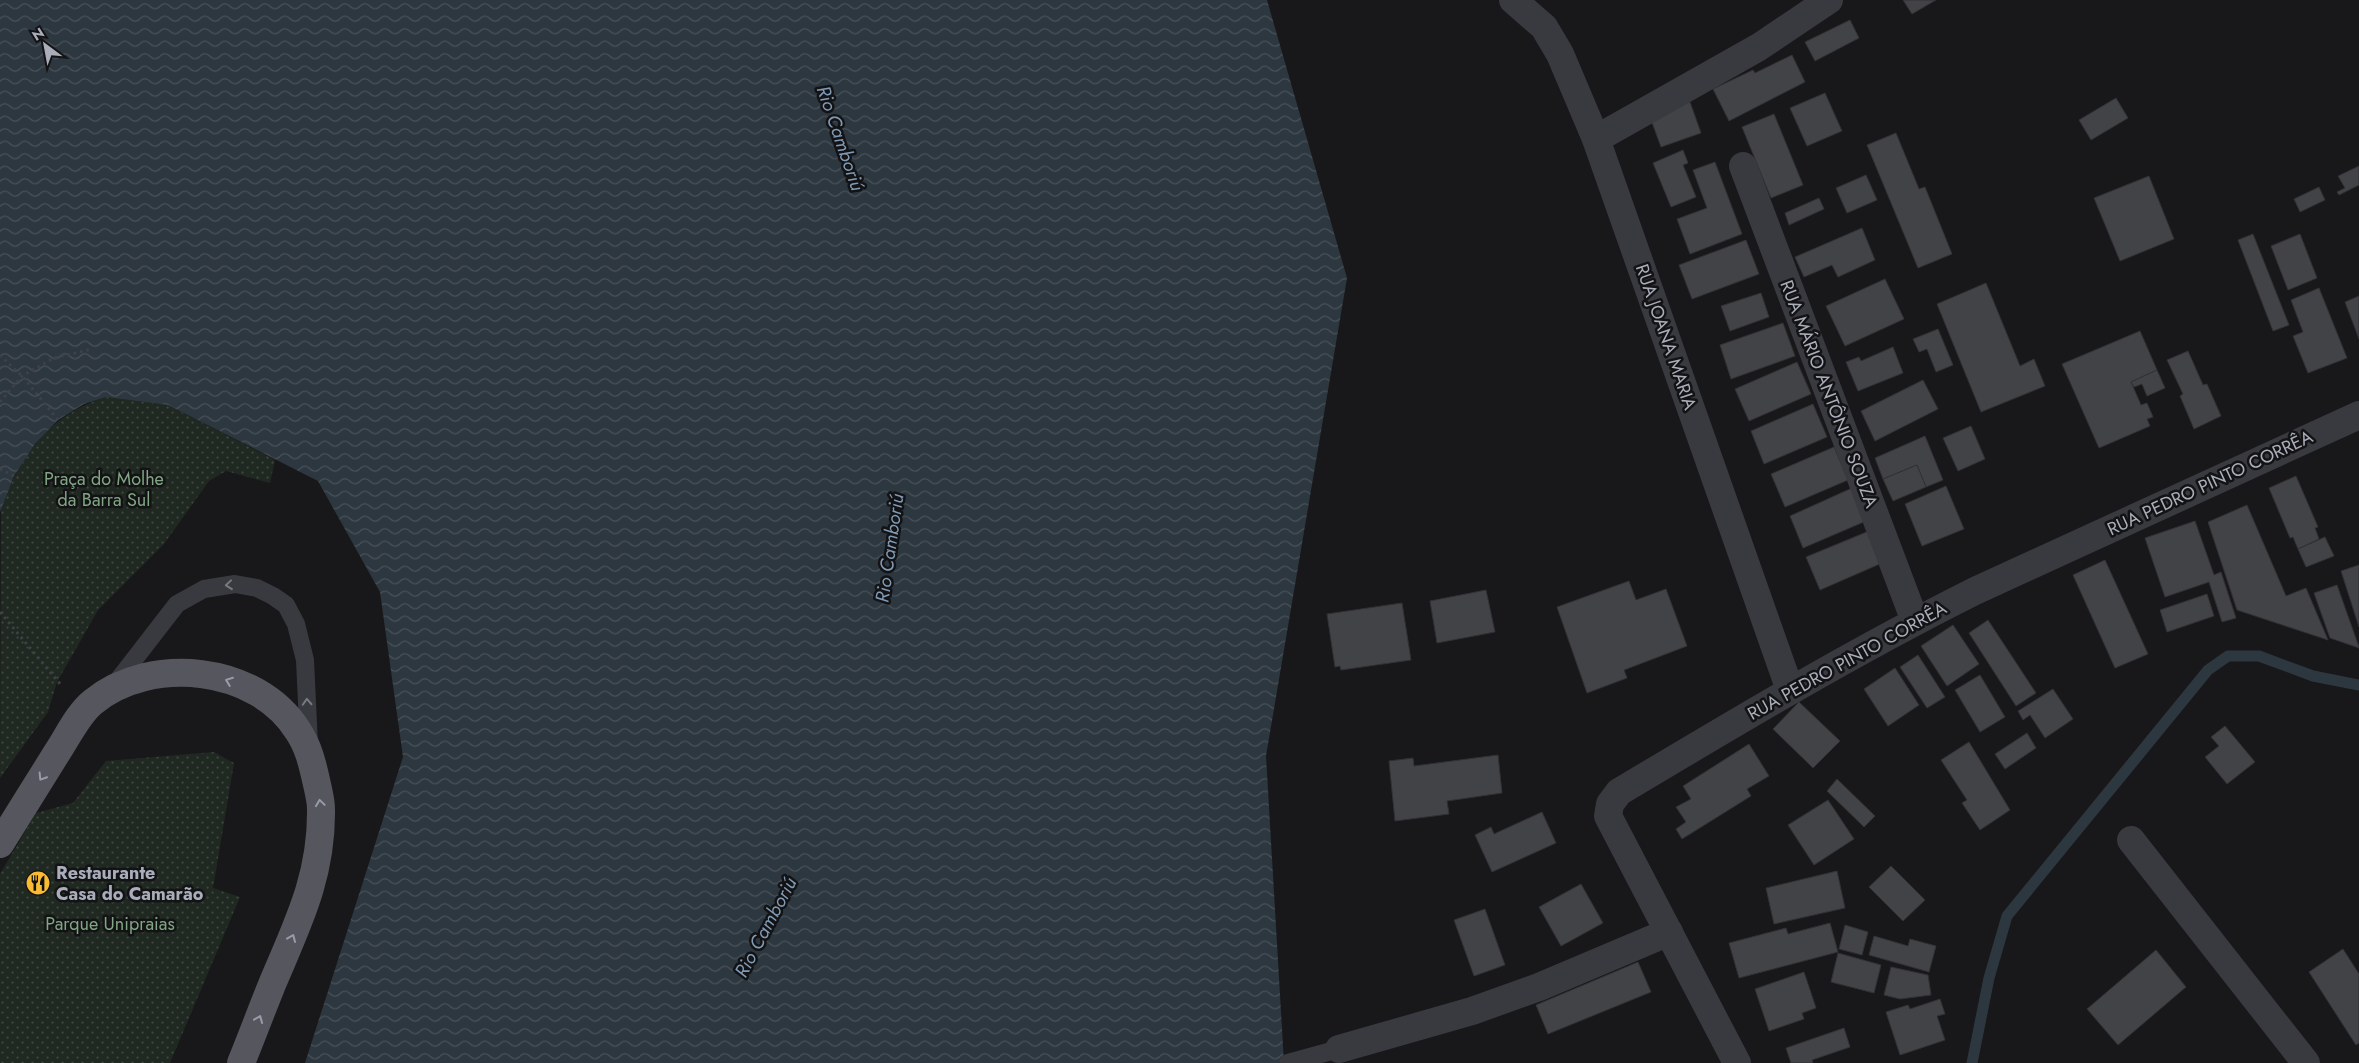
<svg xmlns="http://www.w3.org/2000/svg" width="2359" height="1063" viewBox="0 0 2359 1063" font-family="Jost,sans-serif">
<defs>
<pattern id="park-dots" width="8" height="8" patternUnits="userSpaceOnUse" patternTransform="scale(1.25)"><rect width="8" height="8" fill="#202921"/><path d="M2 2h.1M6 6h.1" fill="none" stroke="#3e463f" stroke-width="1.8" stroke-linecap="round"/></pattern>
<pattern id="water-waves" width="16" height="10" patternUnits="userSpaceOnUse" patternTransform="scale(1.25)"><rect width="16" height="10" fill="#2d373f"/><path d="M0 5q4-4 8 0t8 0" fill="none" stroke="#495159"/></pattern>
</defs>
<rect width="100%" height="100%" fill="#18181a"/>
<!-- park -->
<g fill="url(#park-dots)">
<path d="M 106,397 L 168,405 L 275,460 L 270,483 L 226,471 L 209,481 L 164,544 L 98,610 L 57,682 L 48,712 L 0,778 L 1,506 C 23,453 49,415 106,397 Z"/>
<polygon points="214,752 234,763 213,888 240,897 170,1063 0,1063 0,874 36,813 73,803 106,761"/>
</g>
<!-- water -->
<polygon fill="url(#water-waves)" points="0,0 1267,0 1347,278 1266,756 1284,1063 305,1063 403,757 380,592 318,481 168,405 106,397 84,404 58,420 35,444 14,476 0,512"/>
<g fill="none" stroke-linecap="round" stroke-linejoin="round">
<!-- stream -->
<polyline stroke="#2d373f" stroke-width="11" points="1972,1063 1989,978 2007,916 2208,670 2228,656 2259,656 2313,676 2359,685"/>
</g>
<!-- building -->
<g fill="#424347" stroke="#323236">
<polygon points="1903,0 1936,0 1912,14"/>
<polygon points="1850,20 1859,38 1815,61 1805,42"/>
<polygon points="1792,55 1805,82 1729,121 1713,89 1753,70 1755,73"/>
<polygon points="1825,93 1842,131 1807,146 1790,108"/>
<polygon points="2116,98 2128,118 2091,140 2079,120"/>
<polygon points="1690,102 1701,133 1661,147 1650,117"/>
<polygon points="1774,114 1803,185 1771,198 1742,127"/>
<polygon points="1896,133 1919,189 1925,187 1952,254 1918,268 1867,145"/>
<polygon points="1683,150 1688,163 1683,165 1696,197 1671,207 1653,163"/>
<polygon points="1715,162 1742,234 1690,254 1677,219 1707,208 1693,170"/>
<polygon points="2359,166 2359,185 2339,195 2337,192 2345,188 2338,176"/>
<polygon points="1866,175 1877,200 1847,213 1836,188"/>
<polygon points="2149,176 2174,239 2120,261 2094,198"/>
<polygon points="2319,187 2325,200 2300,212 2294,199"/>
<polygon points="1819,198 1824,209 1789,225 1785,213"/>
<polygon points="1862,228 1875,260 1838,277 1832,265 1804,277 1795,257"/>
<polygon points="2253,234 2289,325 2273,331 2238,240"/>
<polygon points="2300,234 2317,278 2288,290 2271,246"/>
<polygon points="1746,240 1759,274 1692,299 1679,265"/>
<polygon points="1885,279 1904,319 1845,346 1826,306"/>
<polygon points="1986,283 2020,366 2034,359 2045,386 1981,412 1937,304"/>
<polygon points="2319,288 2347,358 2308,373 2293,336 2303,332 2291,300"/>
<polygon points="1761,293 1769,317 1730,331 1721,306"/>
<polygon points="2359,296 2359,339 2345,302"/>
<polygon points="1783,323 1795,356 1731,379 1720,345"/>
<polygon points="1938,329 1953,365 1936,372 1927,349 1919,352 1913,339"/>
<polygon points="2140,331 2157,370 2131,382 2141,405 2147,403 2153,417 2147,419 2150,426 2099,448 2062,364"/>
<polygon points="1893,347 1903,373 1858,391 1846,362 1859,357 1861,361"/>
<polygon points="2188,351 2203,385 2207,384 2221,416 2194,429 2180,396 2183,394 2167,360"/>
<polygon points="1797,362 1811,394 1749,421 1735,389"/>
<polygon points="2157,370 2165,388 2147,396 2142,384 2134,387 2131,382"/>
<polygon points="1923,380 1938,409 1875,441 1861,411"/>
<polygon points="1813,404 1827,437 1764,464 1751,431"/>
<polygon points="1971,426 1985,459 1958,471 1943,438"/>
<polygon points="1925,436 1943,480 1926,487 1917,465 1883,479 1875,458"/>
<polygon points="1834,447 1848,480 1785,507 1771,474"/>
<polygon points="1917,465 1926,487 1893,501 1883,479"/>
<polygon points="2296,476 2318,527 2315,528 2319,539 2298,549 2293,537 2290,538 2269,488"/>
<polygon points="1946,486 1964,529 1922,546 1905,504"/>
<polygon points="1852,488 1866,521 1803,548 1790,516"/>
<polygon points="2247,505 2286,596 2306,588 2328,640 2237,610 2208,522"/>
<polygon points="2195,521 2214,575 2221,572 2236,618 2222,622 2209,582 2165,597 2145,538"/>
<polygon points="1869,531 1882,563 1820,590 1806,557"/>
<polygon points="2325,537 2334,556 2306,567 2298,549"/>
<polygon points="2105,560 2148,654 2115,668 2073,575"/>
<polygon points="2359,565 2359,627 2341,571"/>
<polygon points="1629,581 1636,600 1666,589 1687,646 1624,670 1627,678 1587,693 1557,607"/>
<polygon points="2337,585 2359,647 2359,648 2330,638 2314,593"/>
<polygon points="1486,590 1495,632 1437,643 1430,601"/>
<polygon points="2207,594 2214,616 2167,632 2160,610"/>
<polygon points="1402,603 1411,660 1341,670 1340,666 1335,667 1327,614"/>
<polygon points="1988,620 2036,693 2016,706 1969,633"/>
<polygon points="1953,625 1979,664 1947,686 1921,646"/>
<polygon points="1918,655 1945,697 1927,708 1900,667"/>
<polygon points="1895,668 1919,705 1888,726 1864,689"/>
<polygon points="1980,675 2005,717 1980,732 1955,690"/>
<polygon points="2053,689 2073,719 2045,738 2030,715 2023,720 2018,711"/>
<polygon points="1799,702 1840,741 1813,768 1773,729"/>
<polygon points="2225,726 2255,762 2227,784 2205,757 2219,746 2211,737"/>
<polygon points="2027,733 2036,748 2005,769 1995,754"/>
<polygon points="1969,742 2010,810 1980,830 1962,803 1967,800 1941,760"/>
<polygon points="1749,744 1769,776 1747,789 1751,796 1682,839 1676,829 1686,822 1676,807 1691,799 1683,786"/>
<polygon points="1498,755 1502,793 1447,801 1449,814 1395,821 1389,761 1413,758 1414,766"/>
<polygon points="1837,779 1875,816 1864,827 1827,791"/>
<polygon points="1828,800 1854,839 1814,865 1788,825"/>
<polygon points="1542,812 1556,843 1492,872 1475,835 1491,827 1494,834"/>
<polygon points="1891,866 1925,900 1903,921 1869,887"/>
<polygon points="1837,871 1845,908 1774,924 1766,888"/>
<polygon points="1581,884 1603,923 1561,946 1539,907"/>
<polygon points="1485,909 1505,965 1474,976 1454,920"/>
<polygon points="1830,923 1838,952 1739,978 1729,943 1786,928 1788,934"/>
<polygon points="1845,925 1868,932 1862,955 1839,949"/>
<polygon points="1874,936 1908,946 1910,939 1936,946 1929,972 1869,955"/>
<polygon points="2343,949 2359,974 2359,1043 2356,1045 2309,972"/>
<polygon points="2156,950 2186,987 2118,1045 2087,1009"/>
<polygon points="1838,953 1881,965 1874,993 1831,982"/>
<polygon points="1638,962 1651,992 1548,1034 1536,1005"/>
<polygon points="1891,967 1928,975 1931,995 1900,999 1884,995"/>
<polygon points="1804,972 1816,1008 1802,1013 1804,1019 1769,1031 1755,989"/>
<polygon points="1940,999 1945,1014 1937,1016 1945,1040 1900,1055 1886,1012 1908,1005 1910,1009"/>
<polygon points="1844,1028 1850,1047 1812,1060 1813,1063 1791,1063 1786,1048"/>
</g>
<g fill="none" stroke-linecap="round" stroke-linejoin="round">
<!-- path -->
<g stroke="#3f4146" stroke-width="3" stroke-dasharray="2.5 4" stroke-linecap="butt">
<polyline points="0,355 22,376 58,420"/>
<polyline points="0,402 22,376 54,358 92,349"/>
<polyline points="0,469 14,476"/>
<polyline points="0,612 61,685"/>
</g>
<!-- lane -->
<g stroke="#393a3f" stroke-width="18">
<polyline points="112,688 177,604 204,589 235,584 257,588 273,596 286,605 296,624 305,660 309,745"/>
<polyline points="1288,1063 1339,1049"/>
</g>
<!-- street -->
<g stroke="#393a3f" stroke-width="28">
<polyline points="1513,0 1544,27 1560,54 1596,139 1790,690"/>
<polyline points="1596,139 1759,47 1829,0"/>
<polyline points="1743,166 1915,621"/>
<polyline points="2131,840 2306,1063"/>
<polyline points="1339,1049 1472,1011 1539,987 1669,932"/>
<path d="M 1737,1063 L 1608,816 L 1610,804 L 1619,792 C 1736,722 1853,652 1975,591 L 2359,415"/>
</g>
<!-- primary -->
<path stroke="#55565e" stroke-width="28" d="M 0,844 C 19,813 39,782 58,751 C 68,736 78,714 93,702 C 150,655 257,665 298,731 C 308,746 312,762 316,780 C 318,789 321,800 321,809 C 322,876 298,923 273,982 C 262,1009 252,1036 241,1063"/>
</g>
<!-- one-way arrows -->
<defs><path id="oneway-chevron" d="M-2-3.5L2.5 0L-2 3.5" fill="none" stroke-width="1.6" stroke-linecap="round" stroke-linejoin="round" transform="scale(1.25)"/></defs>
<g stroke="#777a83">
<use href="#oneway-chevron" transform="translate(229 585) rotate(174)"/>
<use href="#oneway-chevron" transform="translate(307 702) rotate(-93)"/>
</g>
<g stroke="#999ca8">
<use href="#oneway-chevron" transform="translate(229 681) rotate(-159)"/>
<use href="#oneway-chevron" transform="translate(42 777) rotate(122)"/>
<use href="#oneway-chevron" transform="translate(320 803) rotate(-98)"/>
<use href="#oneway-chevron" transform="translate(292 938) rotate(-67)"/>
<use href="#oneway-chevron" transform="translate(259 1019) rotate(-68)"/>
</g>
<!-- icons -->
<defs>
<symbol id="restaurant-disc" viewBox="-11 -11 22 22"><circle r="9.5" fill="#f9bb31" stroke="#131315"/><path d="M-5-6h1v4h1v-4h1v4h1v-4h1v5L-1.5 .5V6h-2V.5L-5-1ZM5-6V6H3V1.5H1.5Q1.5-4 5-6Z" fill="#111"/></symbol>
</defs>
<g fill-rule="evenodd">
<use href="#restaurant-disc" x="24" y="869" width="28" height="28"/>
</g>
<g text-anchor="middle" stroke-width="5" stroke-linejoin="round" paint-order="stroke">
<!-- street labels -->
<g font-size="18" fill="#aaaeba" stroke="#131315">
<text transform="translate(1666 337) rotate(71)" y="6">RUA JOANA MARIA</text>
<text transform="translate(1829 394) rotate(69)" y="6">RUA MÁRIO ANTÔNIO SOUZA</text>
<text transform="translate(2210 483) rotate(-25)" y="6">RUA PEDRO PINTO CORRÊA</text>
<text transform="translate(1847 661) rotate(-29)" y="6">RUA PEDRO PINTO CORRÊA</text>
</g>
<!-- park labels -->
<g font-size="18" fill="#80a683" stroke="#131315">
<text x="104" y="485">Praça do Molhe<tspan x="104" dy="21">da Barra Sul</tspan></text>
<text x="110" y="930">Parque Unipraias</text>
</g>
<!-- poi labels -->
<g font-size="18" font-weight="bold" fill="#aaaeba" stroke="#131315" text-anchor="start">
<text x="56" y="879">Restaurante<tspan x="56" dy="21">Casa do Camarão</tspan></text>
</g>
<!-- water labels -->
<g font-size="19" font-style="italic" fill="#809bb6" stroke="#131315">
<text transform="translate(841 138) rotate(71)" y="7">Rio Camboriú</text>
<text transform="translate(889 548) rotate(-82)" y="7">Rio Camboriú</text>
<text transform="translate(765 927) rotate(-62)" y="7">Rio Camboriú</text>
</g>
</g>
<!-- north arrow -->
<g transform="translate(45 45) rotate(328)" stroke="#131315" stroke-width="4" paint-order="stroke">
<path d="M0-4L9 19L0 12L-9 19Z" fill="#aaaeba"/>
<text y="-8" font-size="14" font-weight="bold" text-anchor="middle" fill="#aaaeba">N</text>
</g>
</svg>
